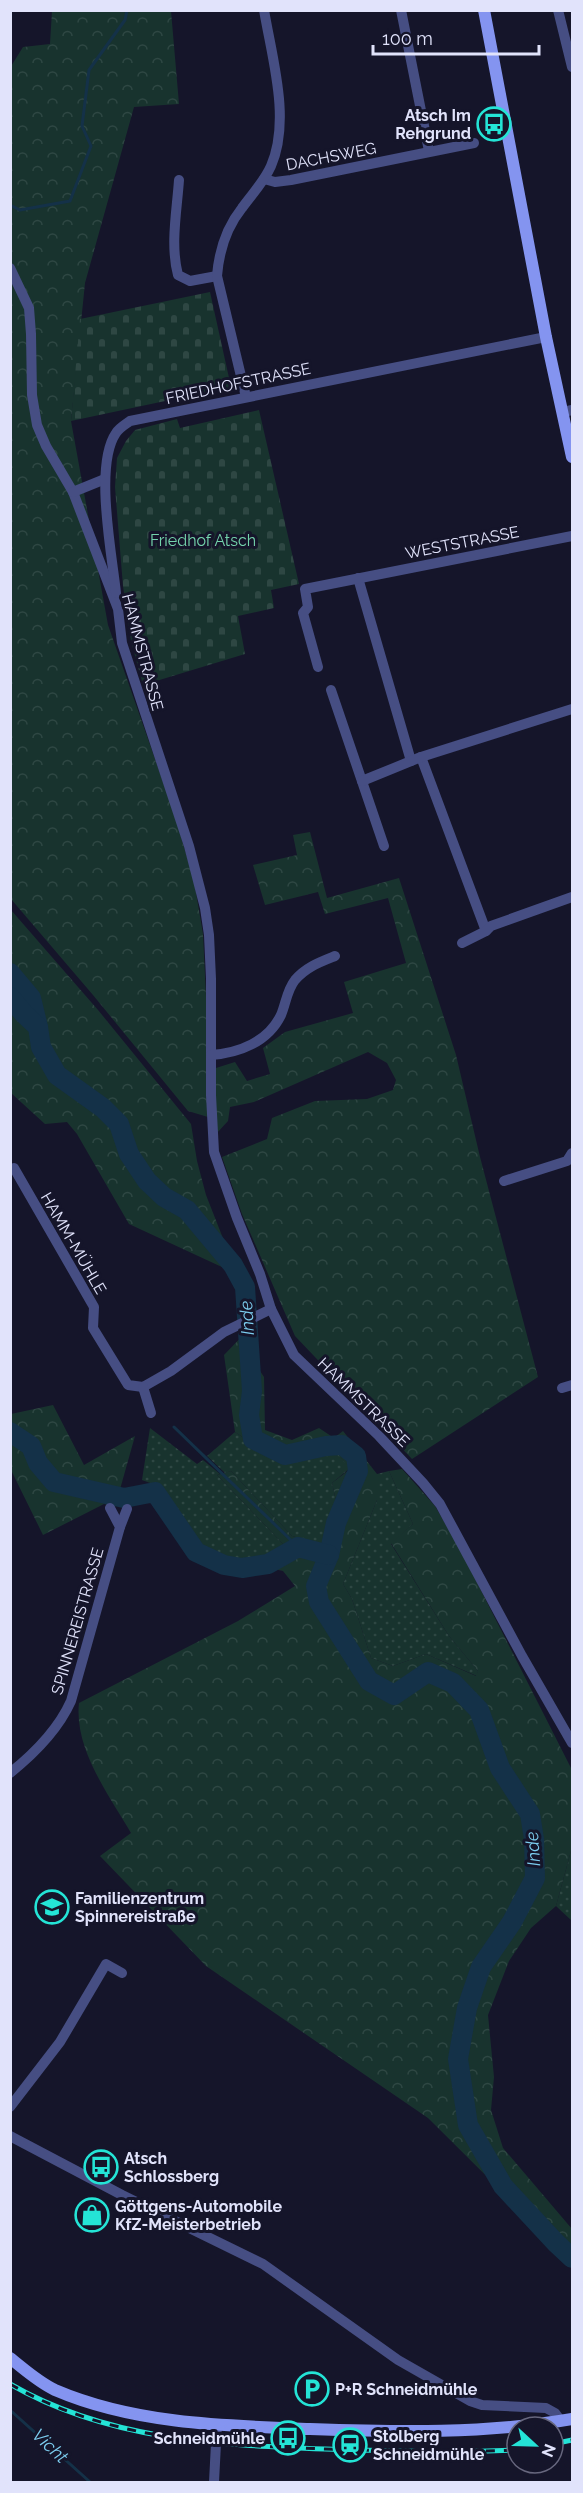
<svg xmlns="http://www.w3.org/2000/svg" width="583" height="2493" viewBox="0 0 583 2493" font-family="Raleway,sans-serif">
<defs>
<pattern id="grass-dots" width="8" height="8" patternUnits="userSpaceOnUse" patternTransform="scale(1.5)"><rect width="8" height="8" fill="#18332e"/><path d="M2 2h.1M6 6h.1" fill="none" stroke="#2e4743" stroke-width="1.8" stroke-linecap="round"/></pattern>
<pattern id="forest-crowns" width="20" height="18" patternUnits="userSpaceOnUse" patternTransform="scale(1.5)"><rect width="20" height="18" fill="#18332e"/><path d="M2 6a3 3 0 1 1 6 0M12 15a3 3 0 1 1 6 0" fill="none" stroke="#2e4743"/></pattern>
<pattern id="cemetery-stones" width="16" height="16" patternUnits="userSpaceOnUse" patternTransform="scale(1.5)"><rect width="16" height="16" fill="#18332e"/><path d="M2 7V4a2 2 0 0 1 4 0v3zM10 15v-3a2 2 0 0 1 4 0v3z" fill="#2e4743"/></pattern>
</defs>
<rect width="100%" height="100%" fill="#15152a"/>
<!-- grass -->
<g fill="url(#grass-dots)">
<polygon points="150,1428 197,1464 203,1460 220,1474 217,1475 285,1546 270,1555 270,1561 251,1564 225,1562 198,1550 158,1486 142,1480"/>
<polygon points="235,1432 266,1453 299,1458 338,1454 350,1468 332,1483 336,1501 325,1545 292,1536 231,1471 225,1473 207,1456"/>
<polygon points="389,1471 413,1524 391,1544 449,1636 478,1671 477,1676 426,1654 393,1666 371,1658 352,1599 343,1584 377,1500 377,1474"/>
<polygon points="572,1847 572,1921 556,1906"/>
</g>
<!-- forest -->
<g fill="url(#forest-crowns)">
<polygon points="52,11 171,11 179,104 134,107 85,283 71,421 108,625 175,816 194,881 203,934 207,1018 208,1117 188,1111 93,995 11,899 10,68 23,47 50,44"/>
<polygon points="310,832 327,898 399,878 456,1055 480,1157 538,1377 412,1459 295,1336 242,1214 222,1157 267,1139 272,1118 315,1101 367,1099 393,1090 396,1080 387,1063 368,1052 254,1102 230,1107 228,1121 216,1134 216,1068 235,1062 247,1081 270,1074 263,1048 285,1032 353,1013 344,982 406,963 388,898 325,914 318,892 265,905 253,865 297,855 293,835"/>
<polygon points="11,910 98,1010 191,1124 197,1161 206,1195 237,1274 129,1224 77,1134 67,1122 45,1124 11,1093"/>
<path d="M 252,1326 L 258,1368 L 264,1377 L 265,1430 L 292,1440 L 319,1428 L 334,1438 L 343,1431 L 377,1474 L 377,1500 L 343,1584 L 352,1599 L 371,1658 L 393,1666 L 426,1654 L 476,1676 L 478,1671 L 449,1636 L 391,1543 L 413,1524 L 389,1471 L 402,1469 L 435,1506 L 460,1549 L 572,1770 L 572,1847 L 556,1906 L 531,1928 L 509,1961 L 488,2015 L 494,2077 L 491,2110 L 503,2148 L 572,2229 L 572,2261 L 428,2118 L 206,1966 L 100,1856 L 131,1833 C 109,1795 74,1749 79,1703 L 238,1621 L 295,1586 L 283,1571 L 271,1568 L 270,1555 L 285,1546 L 217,1475 L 231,1471 L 292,1536 L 325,1544 L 336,1501 L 332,1483 L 350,1469 L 338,1454 L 299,1458 L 266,1453 L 235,1432 L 224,1355 Z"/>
<polygon points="53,1405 84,1465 135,1436 115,1507 104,1504 43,1535 11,1470 11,1414"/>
</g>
<!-- cemetery -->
<g fill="url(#cemetery-stones)">
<polygon points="210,292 231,387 71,421 80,319"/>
<polygon points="259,410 299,584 271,590 274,608 238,616 245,654 143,685 131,641 123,586 115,487 117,458 126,441 135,430 177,419 180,428"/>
</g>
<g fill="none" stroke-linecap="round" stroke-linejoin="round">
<!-- stream -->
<g stroke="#143148" stroke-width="3">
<polyline points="10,205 20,210 70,201 91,146 82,126 89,70 125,20 127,10"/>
<polyline points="174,1427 298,1547"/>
<polyline points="10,2410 90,2482"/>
</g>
<!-- river -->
<g stroke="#143148" stroke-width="20">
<polyline points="10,973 31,998 38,1027"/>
<polyline points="10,997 24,1014 38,1027 41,1047 57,1075 103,1108 119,1124 129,1154 147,1181 164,1197 187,1210 233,1265 245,1287 252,1391 249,1415 253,1439 285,1455 326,1446 342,1445 356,1456 358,1471 336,1523 329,1555 316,1586 319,1602 369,1681 394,1695 428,1672 453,1683 479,1710 500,1768 530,1814 534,1839 535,1878 512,1922 481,1967 467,2008 458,2059 468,2125 503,2186 556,2243 572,2258"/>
<polyline points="10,1432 31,1446 38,1463 54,1482 124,1498 155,1492 196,1552 224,1565 242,1568 268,1564 298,1547 329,1555"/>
</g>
<!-- minor -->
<g stroke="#464e83" stroke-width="10">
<polyline points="401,10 429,151"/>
<polyline points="558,10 572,67"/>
<polyline points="264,179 275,182 291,180 474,143"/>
<path d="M 179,180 C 177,210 170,245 178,275 L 190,281 L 217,276"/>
<polyline points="10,268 29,308 31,334 32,395 37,425 46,446 73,492 118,609 122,643 189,846 205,908 209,935 211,979 211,1095 214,1152 237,1218 260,1274 271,1309 294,1355 379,1436 423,1483 440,1504 522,1656 572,1743"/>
<path d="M 246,397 L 217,276 C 219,251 226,228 242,208 C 252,194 264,182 271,166 C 291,120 272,58 264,10"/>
<polyline points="563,412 572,410"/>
<polyline points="73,492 105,479"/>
<polyline points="358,578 411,761"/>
<path d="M 116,593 C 112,554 94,465 116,433 C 119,428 126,424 130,421 L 546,337"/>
<polyline points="318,667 303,613 308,607 305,589 572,536"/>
<polyline points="331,690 384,846"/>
<polyline points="421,757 486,931"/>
<polyline points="362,781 421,757 572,709"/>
<polyline points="462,943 486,931 491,926 572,897"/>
<path d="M 211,1055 C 239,1053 268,1042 281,1015 C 286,1003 287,990 295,980 C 306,967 320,962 335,956"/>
<polyline points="14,1168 94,1307 93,1328 128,1385 143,1387 171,1371 224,1332 271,1309"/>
<polyline points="504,1181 567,1161 572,1153"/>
<polyline points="143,1387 151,1413"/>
<polyline points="562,1388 572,1385"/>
<polyline points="120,1527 127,1509"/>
<path d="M 10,1773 C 35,1753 58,1730 71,1701 L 120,1527 L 110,1508"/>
<polyline points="10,2107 60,2042 106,1964 122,1973"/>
<polyline points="10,2136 122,2195 263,2264 398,2360 470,2401 482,2405 546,2408 555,2413 561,2421"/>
<polyline points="214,2482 217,2424"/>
</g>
<!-- secondary -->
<g stroke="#8494f0" stroke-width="12">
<polyline points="484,10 546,337 572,457"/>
<path d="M 10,2358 C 24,2369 38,2382 55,2390 C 134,2424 225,2426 310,2429 C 398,2432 485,2434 572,2419"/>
</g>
<defs>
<g id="rail">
<path d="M 10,2384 C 107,2440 217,2445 325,2449 C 389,2451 453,2453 517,2450"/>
<polyline points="553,2444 572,2440"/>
</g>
</defs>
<!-- rail casing -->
<use href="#rail" stroke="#24e4d6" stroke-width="5"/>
<!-- rail -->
<use href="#rail" stroke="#15152a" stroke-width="3" stroke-dasharray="9" stroke-linecap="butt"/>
</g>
<!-- icons -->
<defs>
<symbol id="bus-ring" viewBox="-11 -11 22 22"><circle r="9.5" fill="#15152a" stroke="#24e4d6" stroke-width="1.5"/><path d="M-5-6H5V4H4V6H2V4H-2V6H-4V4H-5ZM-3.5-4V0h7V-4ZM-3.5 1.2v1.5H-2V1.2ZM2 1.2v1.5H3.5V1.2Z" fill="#24e4d6"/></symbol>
<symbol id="school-ring" viewBox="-11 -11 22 22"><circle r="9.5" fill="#15152a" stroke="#24e4d6" stroke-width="1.5"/><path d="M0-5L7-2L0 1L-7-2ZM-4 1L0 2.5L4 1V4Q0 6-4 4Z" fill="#24e4d6"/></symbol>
<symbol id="shop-ring" viewBox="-11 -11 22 22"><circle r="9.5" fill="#15152a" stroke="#24e4d6" stroke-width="1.5"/><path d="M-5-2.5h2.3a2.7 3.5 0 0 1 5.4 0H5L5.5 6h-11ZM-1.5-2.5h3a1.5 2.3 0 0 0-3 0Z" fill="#24e4d6"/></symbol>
<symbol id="parking-ring" viewBox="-11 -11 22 22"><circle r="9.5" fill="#15152a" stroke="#24e4d6" stroke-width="1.5"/><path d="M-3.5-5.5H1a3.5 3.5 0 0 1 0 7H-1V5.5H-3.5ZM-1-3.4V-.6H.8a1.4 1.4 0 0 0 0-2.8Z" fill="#24e4d6"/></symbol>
<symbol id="station-ring" viewBox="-11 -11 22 22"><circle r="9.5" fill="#15152a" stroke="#24e4d6" stroke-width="1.5"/><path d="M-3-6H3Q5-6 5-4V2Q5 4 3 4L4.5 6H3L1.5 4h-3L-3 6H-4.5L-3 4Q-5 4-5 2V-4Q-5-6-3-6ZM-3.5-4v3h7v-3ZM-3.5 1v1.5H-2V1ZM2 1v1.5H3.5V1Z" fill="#24e4d6"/></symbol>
</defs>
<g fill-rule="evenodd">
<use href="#bus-ring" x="475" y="105" width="38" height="38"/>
<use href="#school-ring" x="33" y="1888" width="38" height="38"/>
<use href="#bus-ring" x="82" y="2148" width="38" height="38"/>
<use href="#shop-ring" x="73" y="2196" width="38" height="38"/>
<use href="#parking-ring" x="293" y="2370" width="38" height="38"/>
<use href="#bus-ring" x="269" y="2419" width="38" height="38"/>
<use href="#station-ring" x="331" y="2426" width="38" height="38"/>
</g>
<g text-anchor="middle" stroke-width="6" stroke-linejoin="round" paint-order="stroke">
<!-- poi labels -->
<g font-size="16" font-weight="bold" fill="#e1e3fb" stroke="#15152a" text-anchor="start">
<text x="471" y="121" text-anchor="end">Atsch Im<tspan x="471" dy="18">Rehgrund</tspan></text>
<text x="75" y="1904">Familienzentrum<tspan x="75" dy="18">Spinnereistraße</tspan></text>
<text x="124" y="2164">Atsch<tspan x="124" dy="18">Schlossberg</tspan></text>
<text x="115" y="2212">Göttgens-Automobile<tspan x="115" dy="18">KfZ-Meisterbetrieb</tspan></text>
<text x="335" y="2395">P+R Schneidmühle</text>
<text x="373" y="2442">Stolberg<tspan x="373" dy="18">Schneidmühle</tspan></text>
<text x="265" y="2444" text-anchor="end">Schneidmühle</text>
</g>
<!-- street labels -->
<g font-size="16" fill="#e1e3fb" stroke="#15152a">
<text transform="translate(331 156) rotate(-11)" y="6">DACHSWEG</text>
<text transform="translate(238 383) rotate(-12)" y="6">FRIEDHOFSTRASSE</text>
<text transform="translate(462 542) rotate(-11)" y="6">WESTSTRASSE</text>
<text transform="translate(143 652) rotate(75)" y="6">HAMMSTRASSE</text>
<text transform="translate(74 1243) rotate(60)" y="6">HAMM-MÜHLE</text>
<text transform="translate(364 1402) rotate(44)" y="6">HAMMSTRASSE</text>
<text transform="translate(77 1621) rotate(-74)" y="6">SPINNEREISTRASSE</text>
</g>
<!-- park labels -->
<g font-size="16" fill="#74d4ac" stroke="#15152a">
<text x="203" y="546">Friedhof Atsch</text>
</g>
<!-- water labels -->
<g font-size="18" font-style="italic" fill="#7ccdef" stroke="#15152a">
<text transform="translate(247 1318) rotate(-93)" y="6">Inde</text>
<text transform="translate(533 1849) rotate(-94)" y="6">Inde</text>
<text transform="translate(50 2446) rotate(43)" y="6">Vicht</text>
</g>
</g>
<!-- border -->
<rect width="583" height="2493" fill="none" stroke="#e1e3fb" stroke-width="24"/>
<!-- north arrow -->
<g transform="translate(535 2445) rotate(112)"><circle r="28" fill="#15152a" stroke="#67677e" stroke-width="1.5"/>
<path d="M0-4.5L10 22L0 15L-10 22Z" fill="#24e4d6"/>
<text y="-9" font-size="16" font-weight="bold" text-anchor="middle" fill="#e1e3fb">N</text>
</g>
<!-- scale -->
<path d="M373 45v9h166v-9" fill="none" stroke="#e1e3fb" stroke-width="3"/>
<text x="382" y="45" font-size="18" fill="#e1e3fb" stroke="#15152a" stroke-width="4.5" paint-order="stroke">100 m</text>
</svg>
